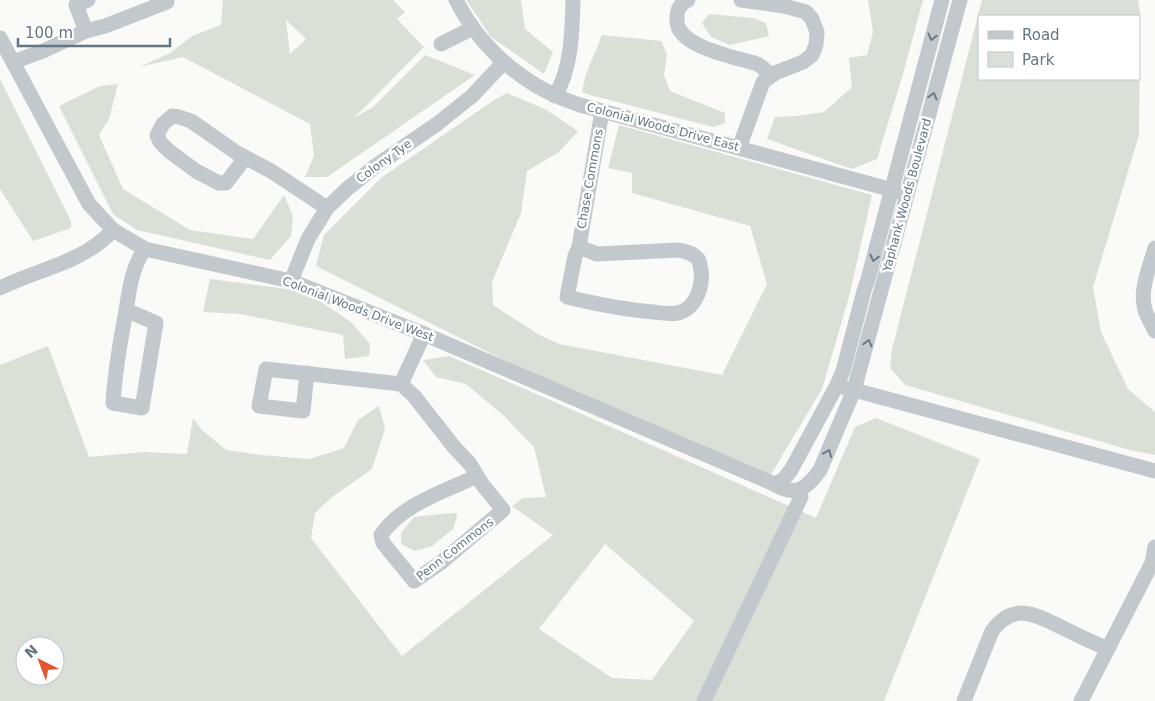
<svg xmlns="http://www.w3.org/2000/svg" width="1155" height="701" viewBox="0 0 1155 701" font-family="'DejaVu Sans',sans-serif">
<rect width="100%" height="100%" fill="#fafaf8"/>
<!-- green -->
<g fill="#dadfd7" fill-rule="evenodd">
<path d="M 223,0 L 393,0 L 405,12 L 397,19 L 424,47 L 354,118 L 373,107 L 425,55 L 475,75 L 327,177 L 305,177 L 314,156 L 310,124 L 183,57 L 139,67 L 170,53 L 192,36 L 221,25 ZM 286,20 L 306,39 L 290,54 Z"/>
<polygon points="466,0 521,0 525,29 553,52 544,74 491,37"/>
<polygon points="868,0 923,0 903,74 877,159 852,169 767,139 775,117 797,116 824,112 852,87 849,58 867,55 873,32"/>
<path d="M 982,0 L 1138,0 L 1140,11 L 1139,135 L 1093,287 L 1101,332 L 1128,389 L 1155,412 L 1155,455 L 1130,450 L 905,385 L 890,368 L 892,349 ZM 979,16 L 1139,16 L 1139,79 L 979,79 Z"/>
<polygon points="709,14 753,18 766,23 769,36 730,45 711,37 702,23"/>
<polygon points="602,35 661,41 667,54 664,75 670,91 725,113 725,123 713,127 590,95 582,92 586,74"/>
<polygon points="0,79 71,221 71,228 33,241 0,189"/>
<polygon points="118,84 109,119 99,135 123,189 190,230 253,239 284,195 293,216 291,236 270,260 137,230 113,214 59,106 100,86"/>
<polygon points="507,93 545,109 578,131 559,152 527,171 521,213 492,282 493,305 538,334 559,344 722,375 767,284 750,226 632,193 632,173 608,168 619,125 872,195 849,297 822,389 770,476 558,387 316,266 324,235 381,178 494,100"/>
<polygon points="210,279 296,290 323,303 351,322 370,344 369,356 345,359 343,335 240,314 203,312"/>
<path d="M 48,346 L 89,457 L 144,452 L 187,454 L 193,418 L 202,430 L 226,450 L 261,455 L 309,459 L 344,448 L 358,420 L 379,406 L 385,429 L 372,469 L 332,497 L 315,513 L 311,538 L 402,656 L 553,535 L 512,506 L 523,498 L 546,497 L 534,447 L 502,414 L 466,384 L 436,377 L 423,360 L 449,356 L 557,403 L 816,518 L 855,427 L 876,418 L 980,459 L 884,701 L 0,701 L 0,365 ZM 605,544 L 694,621 L 652,680 L 612,678 L 539,629 ZM 25,646 L 55,646 L 55,676 L 25,676 Z"/>
<polygon points="456,513 457,516 453,529 432,546 415,551 401,544 401,533 414,517 441,514"/>
</g>
<g fill="none" stroke-linecap="round" stroke-linejoin="round">
<!-- minor -->
<g stroke="#c3c8cc" stroke-width="15">
<path d="M 456,0 C 477,42 512,75 554,95 C 563,99 571,102 580,105 L 900,192"/>
<path d="M 688,0 C 679,5 677,9 677,19 C 675,47 736,57 757,64 C 762,66 767,72 771,76"/>
<polyline points="86,31 76,5 88,0"/>
<path d="M 0,38 L 89,204 L 113,230 L 145,249 L 291,281 L 424,334 L 774,484 C 796,498 807,488 820,470 L 854,390 L 960,0"/>
<polyline points="441,44 473,28"/>
<polyline points="13,62 43,51 86,31 105,26 167,2 166,0"/>
<path d="M 555,96 C 572,67 572,32 573,0"/>
<polyline points="739,148 763,82 775,73 803,62 812,55 816,45 817,32 812,19 806,12 784,6 741,0"/>
<polyline points="245,158 226,183 219,183 196,171 169,151 160,142 157,135 163,124 172,116 179,117 191,121 237,153 271,171 327,208"/>
<path d="M 579,247 L 597,254 L 678,250 C 685,251 693,253 698,259 C 700,262 700,266 701,270 C 703,285 697,306 681,312 C 674,315 662,313 654,312 C 625,310 596,304 567,297 L 575,256 L 579,247 L 602,111"/>
<path d="M 1155,248 C 1150,267 1139,289 1145,310 C 1147,317 1152,324 1155,331"/>
<polyline points="291,281 308,239 327,208 348,188 377,165 437,124 472,96 504,62"/>
<path d="M 0,288 C 36,270 85,262 113,230"/>
<path d="M 126,310 L 156,323 L 142,408 L 113,403 C 115,372 120,342 126,311 C 129,291 132,266 145,249"/>
<polyline points="307,373 303,411 259,406 266,369 401,384"/>
<path d="M 401,384 L 414,396 L 454,447 L 470,464 L 482,484 L 503,510 L 443,561 L 414,581 L 383,543 L 381,535 C 402,504 444,492 477,476"/>
<polyline points="401,384 424,334"/>
<polyline points="845,388 854,390 1155,471"/>
<polyline points="774,484 783,480 791,470 836,387 843,371 864,291 868,279 942,0"/>
<polyline points="704,701 801,497 799,490"/>
<path d="M 964,701 L 992,631 C 1015,600 1038,616 1065,629 C 1079,636 1094,643 1108,649"/>
<polyline points="1081,701 1152,563 1155,547"/>
</g>
</g>
<!-- one-way arrows -->
<defs><path id="oneway-chevron" d="M-2-3.5L2.5 0L-2 3.5" fill="none" stroke-width="1.6" stroke-linecap="round" stroke-linejoin="round" transform="scale(1.25)"/></defs>
<g stroke="#6a7a87">
<use href="#oneway-chevron" transform="translate(932 37) rotate(105)"/>
<use href="#oneway-chevron" transform="translate(933 96) rotate(-75)"/>
<use href="#oneway-chevron" transform="translate(874 258) rotate(104)"/>
<use href="#oneway-chevron" transform="translate(868 343) rotate(-75)"/>
<use href="#oneway-chevron" transform="translate(828 453) rotate(-67)"/>
</g>
<g text-anchor="middle" stroke-width="5" stroke-linejoin="round" paint-order="stroke">
<!-- street labels -->
<g font-size="12" fill="#657683" stroke="#fff">
<text transform="translate(663 127) rotate(15)" y="4">Colonial Woods Drive East</text>
<text transform="translate(384 161) rotate(-36)" y="4">Colony Tye</text>
<text transform="translate(590 179) rotate(-80)" y="4">Chase Commons</text>
<text transform="translate(907 195) rotate(-75)" y="4">Yaphank Woods Boulevard</text>
<text transform="translate(358 309) rotate(21)" y="4">Colonial Woods Drive West</text>
<text transform="translate(455 549) rotate(-38)" y="4">Penn Commons</text>
</g>
</g>
<!-- legend -->
<rect x="978" y="15" width="162" height="65" fill="#ffffff" stroke="#c1c8cd"/>
<rect x="988" y="31" width="25" height="8" fill="#c3c8cc" stroke="#c1c8cd"/>
<text x="1022" y="40" font-size="15" fill="#657683">Road</text>
<rect x="988" y="52" width="25" height="15" fill="#dadfd7" stroke="#c1c8cd"/>
<text x="1022" y="65" font-size="15" fill="#657683">Park</text>
<!-- north arrow -->
<g transform="translate(40 661) rotate(318)"><circle r="24" fill="#ffffff" stroke="#c1c8cd"/>
<path d="M0-4L9 19L0 12L-9 19Z" fill="#e4572e"/>
<text y="-8" font-size="14" font-weight="bold" text-anchor="middle" fill="#657683">N</text>
</g>
<!-- scale -->
<path d="M18 38v8h152v-8" fill="none" stroke="#657683" stroke-width="2.5"/>
<text x="25" y="38" font-size="15" fill="#657683" stroke="#ffffff" stroke-width="4" paint-order="stroke">100 m</text>
</svg>
